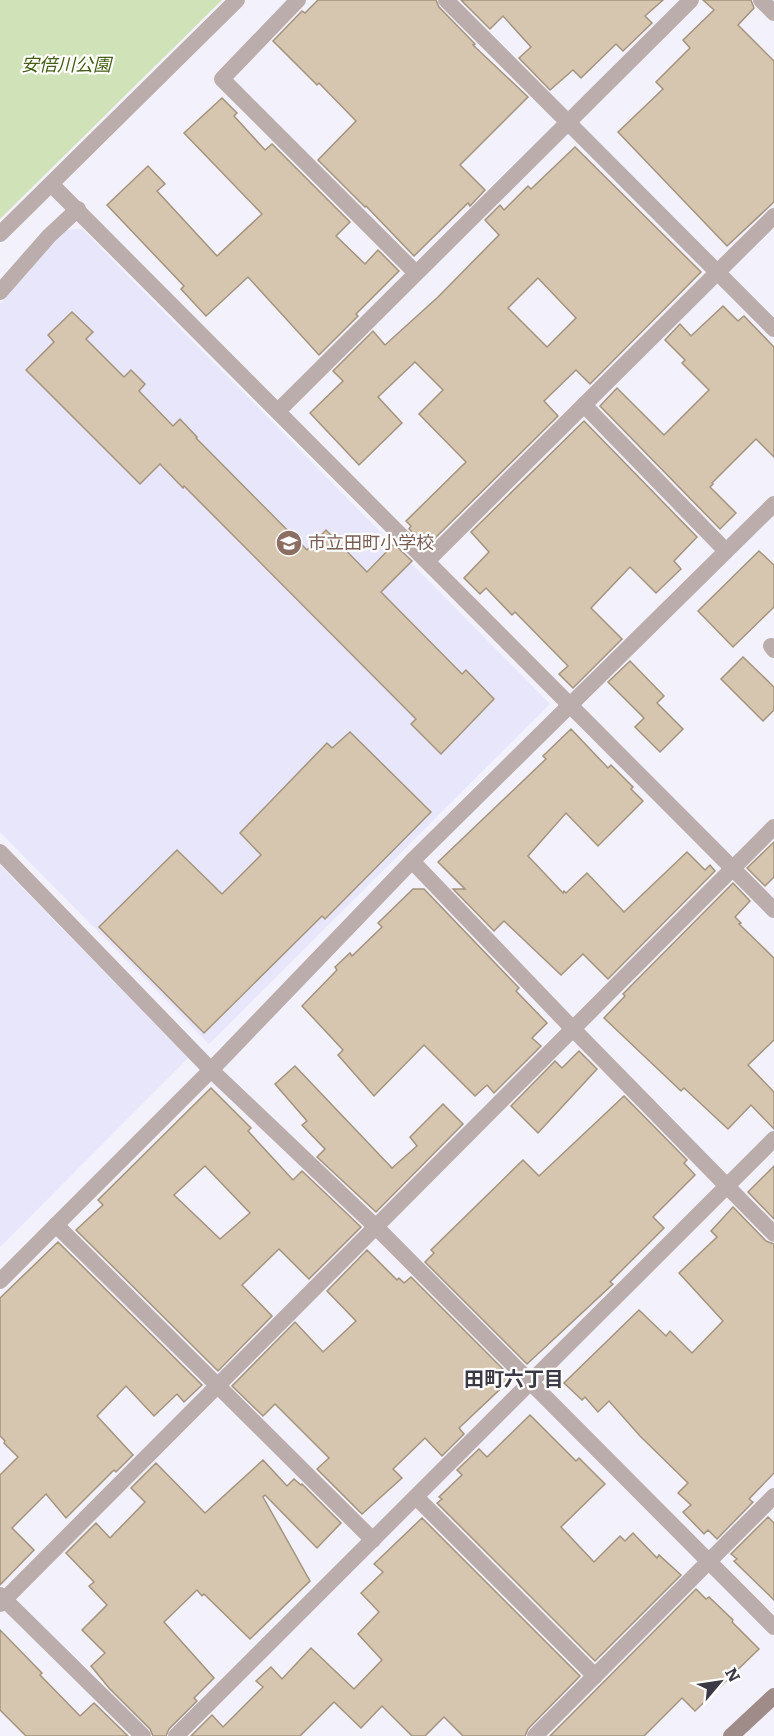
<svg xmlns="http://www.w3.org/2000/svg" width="774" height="1736" viewBox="0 0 774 1736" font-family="Literata,'Noto Sans JP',serif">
<rect width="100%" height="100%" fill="#f3f1fc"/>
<!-- built -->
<g fill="#e8e6fa">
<polygon points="82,229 550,704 209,1044 0,832 0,304 65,230"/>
<polygon points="0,865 188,1058 0,1247"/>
</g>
<!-- green -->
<polygon fill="#d0e2b8" points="0,0 222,0 0,219"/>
<!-- building -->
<g fill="#d7c6af" stroke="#a4947e" stroke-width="1.5" fill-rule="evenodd">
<polygon points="318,0 436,0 439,7 475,44 473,45 528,97 460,165 485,190 470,206 468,203 414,256 366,206 365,207 318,160 356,121 319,83 317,85 273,41 302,11 305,13"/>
<polygon points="461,0 663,0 645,16 652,23 623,51 616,44 581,78 573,70 550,90 519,58 531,47 503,16 490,29"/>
<polygon points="703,0 751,0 754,8 738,25 774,61 774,202 727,246 618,132 663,89 656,82 690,48 683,40 714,10"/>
<polygon points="222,98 237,113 234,116 265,150 272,144 350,222 336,236 365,264 378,250 399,271 356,314 358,316 319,355 248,277 206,316 181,289 184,286 107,205 148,166 165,184 157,191 217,256 262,214 184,133"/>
<path d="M 575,147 L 701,272 L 590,384 L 576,370 L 544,401 L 558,416 L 427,546 L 409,529 L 411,526 L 406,521 L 466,462 L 419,414 L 443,390 L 415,362 L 378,397 L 402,423 L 359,465 L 310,413 L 343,381 L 333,371 L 373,331 L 385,345 L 438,297 L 499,235 L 485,220 L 500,205 L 504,210 L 528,186 L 531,189 ZM 538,278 L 576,318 L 547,347 L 508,308 Z"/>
<polygon points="723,306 738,321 744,316 774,347 774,457 756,439 712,483 713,484 710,487 736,513 720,529 600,406 617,388 664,435 709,390 682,363 685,360 665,340 680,324 691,336"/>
<polygon points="72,312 93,332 86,339 124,377 131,370 145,384 139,391 173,426 180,419 197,437 196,438 307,550 326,530 367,572 394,544 412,561 381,592 462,674 466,670 494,699 441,754 411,724 416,719 184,486 183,488 160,464 140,484 26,370 54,342 48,335"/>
<polygon points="584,421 697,537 674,561 681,569 656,593 630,567 591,608 622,639 573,688 559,674 568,666 515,612 512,615 486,588 480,594 464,578 489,552 471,532"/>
<polygon points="759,551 774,565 774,607 733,647 698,611"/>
<polygon points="743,657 774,687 774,710 763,721 721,679"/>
<polygon points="630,661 664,696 657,703 683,729 660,752 635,727 644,718 608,682"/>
<polygon points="571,729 608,768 611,765 633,787 631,789 643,801 598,846 566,813 528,856 563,893 564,891 566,893 587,873 624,912 687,852 705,870 710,865 715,871 608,979 583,954 561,975 504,921 494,931 453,889 465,889 438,862 546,759 543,756"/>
<polygon points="350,732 431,812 325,919 322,916 204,1033 99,927 177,850 222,894 261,855 240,833 327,743 332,748"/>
<polygon points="774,842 774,877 765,886 747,868"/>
<polygon points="733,883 750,901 735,917 741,923 739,924 774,958 774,1040 748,1065 774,1092 774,1129 751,1105 728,1129 684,1088 681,1091 604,1018 625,996 623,994"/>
<polygon points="413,889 424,889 519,988 516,991 547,1023 532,1038 541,1046 494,1093 487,1085 475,1096 424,1045 374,1096 338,1055 343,1050 302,1006 337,970 335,967 350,953 352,956 382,927 378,923"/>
<polygon points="579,1051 597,1069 538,1133 511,1106 555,1061 562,1068"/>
<polygon points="295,1066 392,1168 417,1146 410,1137 443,1104 463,1124 376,1212 317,1157 325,1149 302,1125 307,1121 275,1084"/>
<path d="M 211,1088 L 251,1128 L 248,1131 L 293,1180 L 302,1171 L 361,1227 L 309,1279 L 279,1249 L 242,1285 L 272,1316 L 218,1371 L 76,1230 L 103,1205 L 98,1200 ZM 205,1166 L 250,1213 L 220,1239 L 174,1195 Z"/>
<polygon points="624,1096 687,1160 684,1163 695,1175 653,1217 664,1228 610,1282 613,1284 527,1364 425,1262 434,1253 431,1250 523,1160 539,1176"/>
<polygon points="774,1166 774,1219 748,1192"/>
<polygon points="733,1207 766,1241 774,1244 774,1473 749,1499 753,1502 717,1539 708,1530 704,1534 683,1512 691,1505 678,1493 688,1483 640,1436 609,1401 598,1412 585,1397 582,1400 564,1383 639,1310 666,1336 670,1331 692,1353 723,1321 679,1273 717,1237 711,1231"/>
<polygon points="58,1242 202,1385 184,1402 177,1394 154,1416 126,1386 97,1416 133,1455 116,1472 114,1470 66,1518 46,1494 12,1528 34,1550 0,1585 0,1475 18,1457 4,1443 5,1441 0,1436 0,1298"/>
<polygon points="367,1250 397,1280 399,1278 404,1283 411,1277 512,1378 459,1428 464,1434 442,1456 425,1438 393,1469 402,1478 362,1514 317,1469 329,1458 275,1404 263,1416 232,1386 295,1322 323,1352 356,1321 327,1291"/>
<polygon points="530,1415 576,1461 579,1458 605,1484 561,1527 594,1562 620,1536 625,1541 633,1533 657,1558 659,1555 681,1575 595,1661 437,1503 442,1499 439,1497 462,1475 457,1470 479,1449 487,1457"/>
<polygon points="263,1460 287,1486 294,1479 301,1485 302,1484 341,1523 317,1548 265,1495 263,1497 310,1581 250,1639 204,1594 202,1596 197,1590 164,1622 214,1678 194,1698 197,1701 169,1729 166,1736 153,1736 150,1729 109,1688 91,1666 105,1653 82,1630 107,1605 89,1586 94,1582 66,1553 96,1523 110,1538 145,1502 131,1488 156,1463 205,1513"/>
<polygon points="768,1517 774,1523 774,1600 734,1561 737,1559 731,1554"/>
<polygon points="422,1518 580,1676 528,1729 525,1736 463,1736 444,1717 425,1736 412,1736 382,1706 361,1728 334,1702 300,1736 191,1736 212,1715 223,1727 263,1687 256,1681 271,1667 282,1679 311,1648 354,1689 382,1660 358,1634 379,1612 361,1593 383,1572 374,1564"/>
<polygon points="696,1589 706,1599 709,1597 733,1620 732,1622 759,1649 695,1711 682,1698 644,1736 550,1736"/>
<polygon points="0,1630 42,1673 40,1675 80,1716 94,1703 128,1736 26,1736 0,1710"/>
</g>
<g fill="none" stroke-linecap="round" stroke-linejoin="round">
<!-- minor -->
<g stroke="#bbadab" stroke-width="16">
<polyline points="298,0 222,79 416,273"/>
<polyline points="446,0 774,329"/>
<polyline points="761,0 774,13"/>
<polyline points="51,184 774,910"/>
<polyline points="0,234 237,0"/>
<polyline points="0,292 49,236 78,209"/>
<polyline points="584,405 726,551"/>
<polyline points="278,411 691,0"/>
<polyline points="427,561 774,216"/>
<polyline points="771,646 774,650"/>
<polyline points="0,852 211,1070 375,1226 774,1627"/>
<polyline points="412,861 572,1028 774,1234"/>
<polyline points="56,1225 373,1540"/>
<polyline points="0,1281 211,1070 412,861 774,504"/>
<polyline points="416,1497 595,1676"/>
<polyline points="0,1595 143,1736"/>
<polyline points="0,1604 774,827"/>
<polyline points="176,1736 774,1139"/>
<polyline points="535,1736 774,1496"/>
</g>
<!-- secondary -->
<polyline stroke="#9f8b88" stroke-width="16" points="731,1736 774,1696"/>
</g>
<!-- icons -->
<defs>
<symbol id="school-disc" viewBox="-11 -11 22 22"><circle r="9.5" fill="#8d6e63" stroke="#fff"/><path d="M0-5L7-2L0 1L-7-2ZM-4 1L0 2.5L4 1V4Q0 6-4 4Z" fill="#fff"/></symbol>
</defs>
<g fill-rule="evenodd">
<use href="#school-disc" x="274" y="528" width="30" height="30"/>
</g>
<g text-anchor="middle" stroke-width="4.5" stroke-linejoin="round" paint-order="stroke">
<!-- park labels -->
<g font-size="18" font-style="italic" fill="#455e15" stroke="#fff">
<text x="66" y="71">安倍川公園</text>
</g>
<!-- education labels -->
<g font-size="18" fill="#785e54" stroke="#fff" text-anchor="start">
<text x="308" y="549">市立田町小学校</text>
</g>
<!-- neighbourhood labels -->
<g font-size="20" font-weight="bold" fill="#3b3944" stroke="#fff">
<text x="514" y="1386">田町六丁目</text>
</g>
</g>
<!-- north arrow -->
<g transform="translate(720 1682) rotate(61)" stroke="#ffffff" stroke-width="4.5" paint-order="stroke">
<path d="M0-4.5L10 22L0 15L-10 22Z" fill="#3b3944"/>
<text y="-9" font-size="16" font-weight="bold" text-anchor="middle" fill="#3b3944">N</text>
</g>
</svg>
